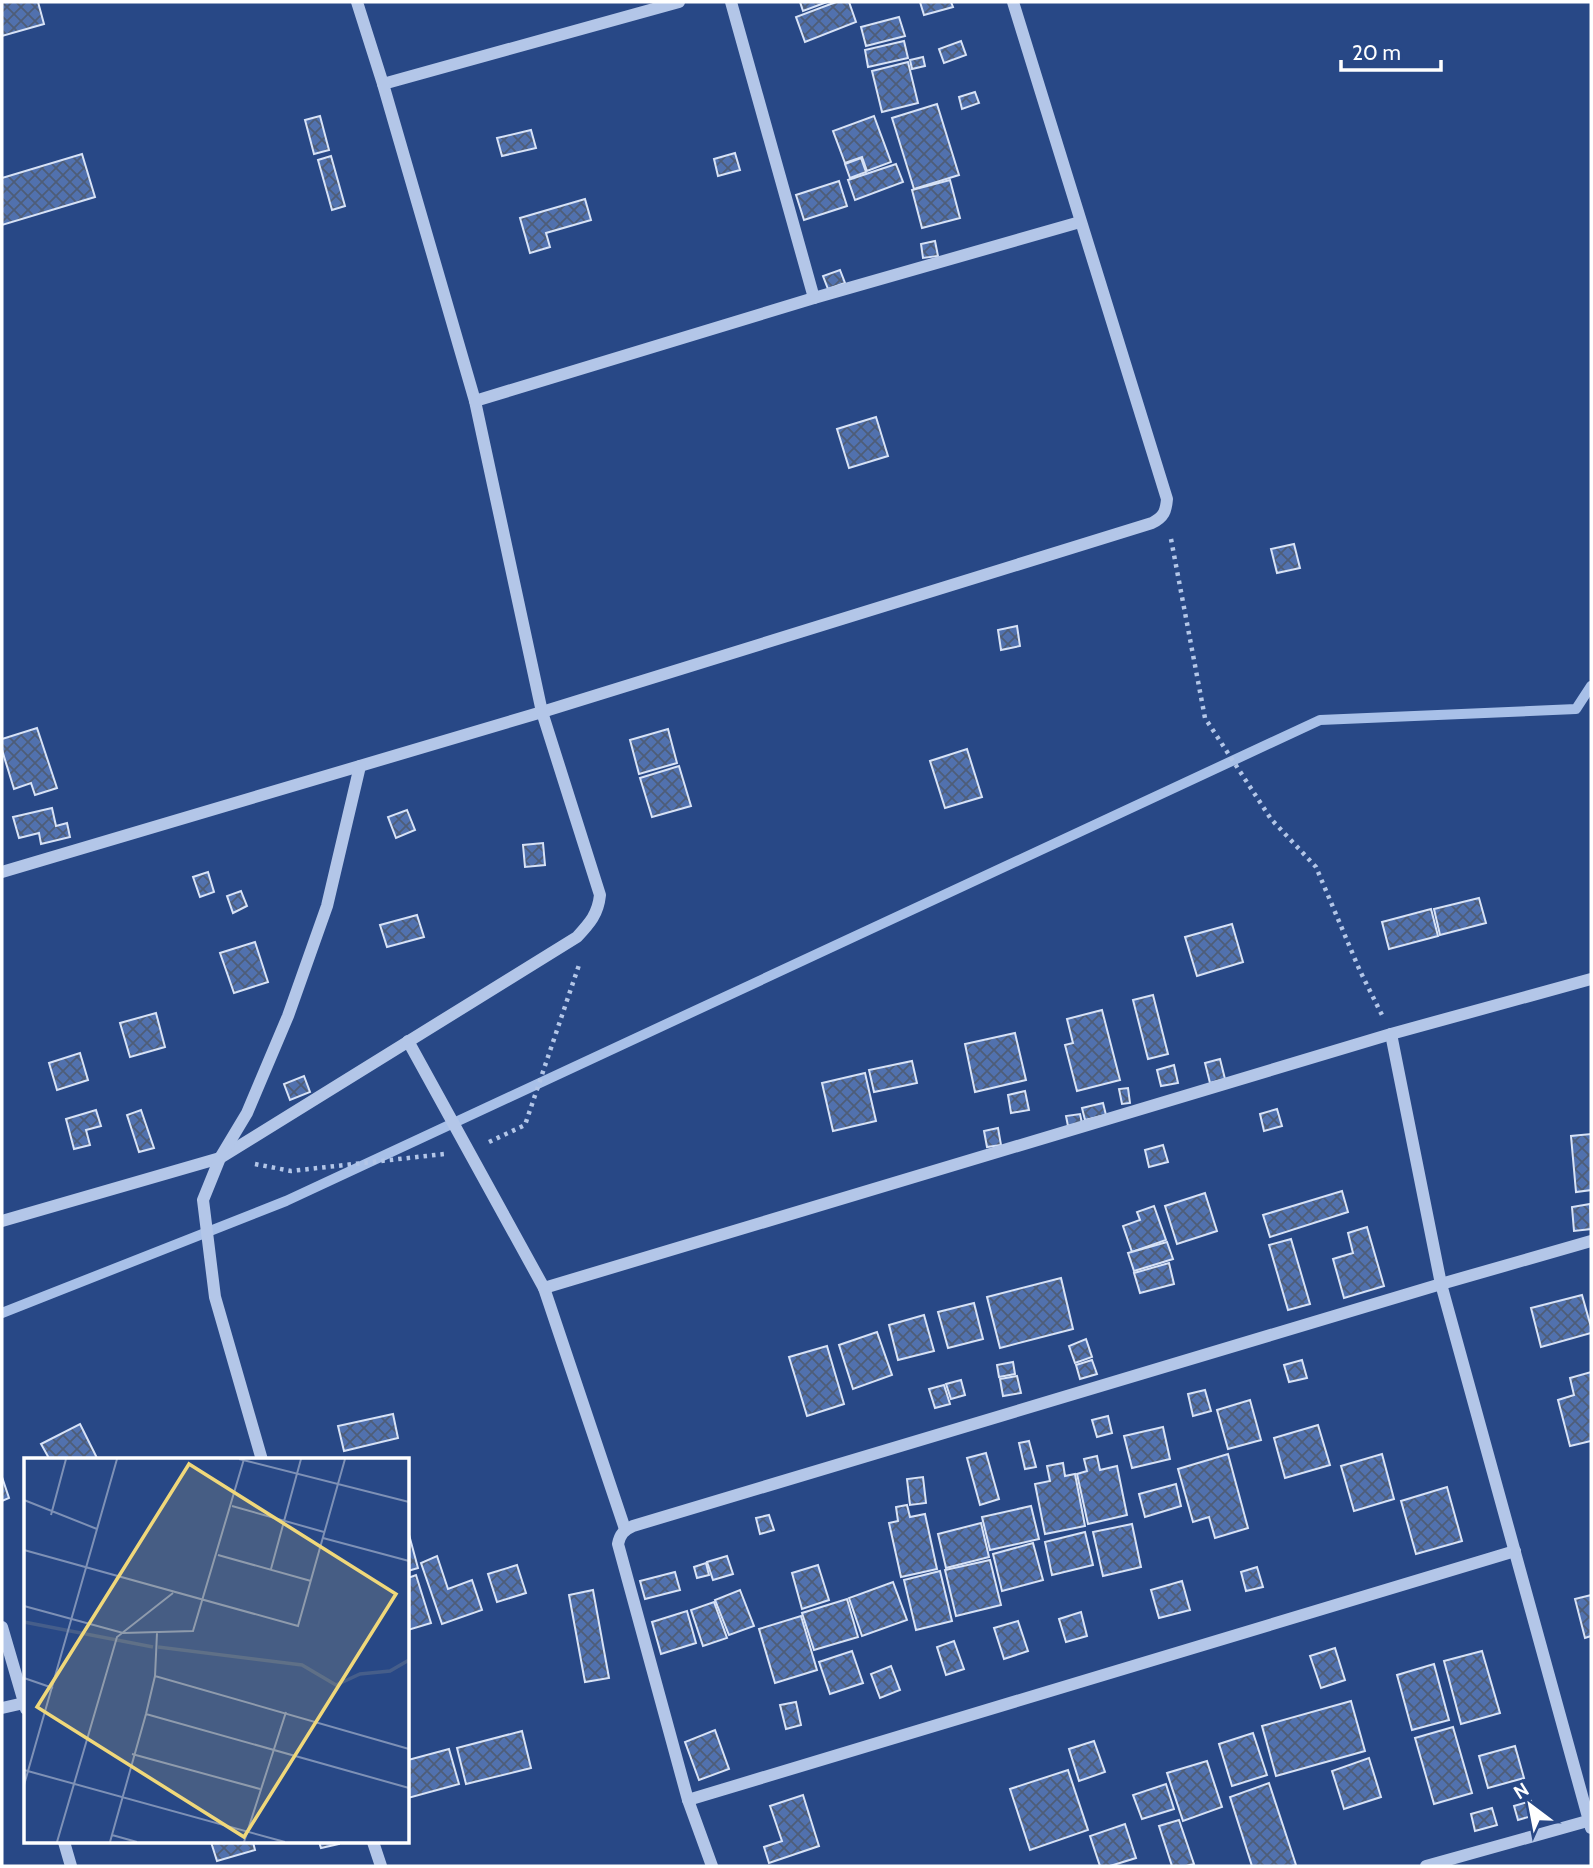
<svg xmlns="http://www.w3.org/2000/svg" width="1593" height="1868" viewBox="0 0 1593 1868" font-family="Cabin,sans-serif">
<defs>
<pattern id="building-cross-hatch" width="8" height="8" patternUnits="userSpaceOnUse" patternTransform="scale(1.75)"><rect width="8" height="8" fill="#5171ae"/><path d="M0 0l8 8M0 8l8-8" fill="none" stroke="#4e5d78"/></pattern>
</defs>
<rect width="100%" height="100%" fill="#284886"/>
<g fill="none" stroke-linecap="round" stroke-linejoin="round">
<!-- stream -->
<polyline stroke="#a8c0e8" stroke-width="10" points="2,1313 286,1201 1320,720 1576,709 1591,686"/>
</g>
<!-- building -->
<g fill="url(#building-cross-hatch)" stroke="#d7e2f6" stroke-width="2">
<polygon points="2,2 38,2 44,24 2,36"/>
<polygon points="800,2 827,2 803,11"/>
<polygon points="836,2 849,2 856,22 805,42 796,17"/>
<polygon points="920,2 951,2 953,7 924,15"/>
<polygon points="899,17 905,36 866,46 861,27"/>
<polygon points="904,41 908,58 868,67 865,50"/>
<polygon points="961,41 966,55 944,63 939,49"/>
<polygon points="923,57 925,66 912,69 910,60"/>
<polygon points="908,62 918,103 882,112 872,71"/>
<polygon points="975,92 979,103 962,109 959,97"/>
<polygon points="937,104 959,175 914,189 892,118"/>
<polygon points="320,116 329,150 314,154 305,120"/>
<polygon points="874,116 891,162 867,171 862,157 845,163 833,131"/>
<polygon points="531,130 536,148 502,156 497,138"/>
<polygon points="735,153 740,170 718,176 714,159"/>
<polygon points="82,154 95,197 2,225 2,178"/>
<polygon points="331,156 345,206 332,210 318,160"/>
<polygon points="861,158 866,172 850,178 845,164"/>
<polygon points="896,164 903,182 855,200 848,180"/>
<polygon points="950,180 960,218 922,228 912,190"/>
<polygon points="839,181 847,206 804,220 796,195"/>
<polygon points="585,199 591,220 546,233 550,247 530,253 520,218"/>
<polygon points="935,241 938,256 923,258 921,244"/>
<polygon points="840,270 845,283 828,289 823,276"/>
<polygon points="876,417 888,456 849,468 837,429"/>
<polygon points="1294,544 1300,568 1277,573 1271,549"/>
<polygon points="1017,626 1020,646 1001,650 998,630"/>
<polygon points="37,728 57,788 35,795 31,783 14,789 2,750 2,739"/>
<polygon points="668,729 677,763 639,774 630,740"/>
<polygon points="967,749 982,797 945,808 930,761"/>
<polygon points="679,766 691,806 652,817 640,778"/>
<polygon points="52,808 56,826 67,823 70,837 41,844 39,833 19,838 13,817"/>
<polygon points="407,810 415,830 396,838 388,817"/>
<polygon points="543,843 545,865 525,867 523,845"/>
<polygon points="208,872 214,892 200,897 193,877"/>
<polygon points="241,891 247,906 233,913 227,896"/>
<polygon points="1479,898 1486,923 1440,935 1434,909"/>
<polygon points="1431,909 1438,936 1389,949 1382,922"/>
<polygon points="417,915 424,937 387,947 380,925"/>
<polygon points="1232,924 1243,962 1197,976 1185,937"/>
<polygon points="255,942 268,982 234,993 220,953"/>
<polygon points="1153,995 1168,1054 1148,1059 1133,1000"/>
<polygon points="1102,1010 1120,1080 1077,1091 1065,1045 1073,1043 1067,1019"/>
<polygon points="156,1013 165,1047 130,1057 120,1023"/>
<polygon points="1015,1033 1026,1080 975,1092 965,1044"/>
<polygon points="80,1053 88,1080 57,1090 49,1063"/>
<polygon points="1220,1059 1225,1079 1210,1083 1205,1063"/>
<polygon points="912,1061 917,1083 874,1092 869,1070"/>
<polygon points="1174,1065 1178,1083 1161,1086 1157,1070"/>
<polygon points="865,1073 876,1121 833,1131 822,1083"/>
<polygon points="304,1076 310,1092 290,1100 284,1084"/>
<polygon points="1128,1088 1130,1103 1122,1104 1119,1089"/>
<polygon points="1025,1091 1029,1110 1011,1113 1008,1095"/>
<polygon points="1103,1103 1106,1115 1085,1120 1082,1108"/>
<polygon points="1277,1109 1282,1126 1264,1131 1260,1114"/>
<polygon points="96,1110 101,1126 86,1130 90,1145 74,1149 66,1119"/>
<polygon points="141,1110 154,1148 139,1152 127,1115"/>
<polygon points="1080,1114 1082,1123 1068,1126 1066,1116"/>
<polygon points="998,1128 1001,1145 987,1147 984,1131"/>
<polygon points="1591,1134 1591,1190 1576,1192 1571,1136"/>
<polygon points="1163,1145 1168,1162 1149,1167 1145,1150"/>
<polygon points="1342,1191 1348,1212 1270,1237 1263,1215"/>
<polygon points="1205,1193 1217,1231 1177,1244 1165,1206"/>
<polygon points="1590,1204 1591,1229 1574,1231 1572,1207"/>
<polygon points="1154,1206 1166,1240 1132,1252 1123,1226 1140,1220 1137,1212"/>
<polygon points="1367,1227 1384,1286 1344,1298 1333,1259 1353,1253 1348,1233"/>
<polygon points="1291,1239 1310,1304 1288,1310 1269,1245"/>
<polygon points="1167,1242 1173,1259 1134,1271 1128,1253"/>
<polygon points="1169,1263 1174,1284 1140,1293 1134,1273"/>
<polygon points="1061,1278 1073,1329 1000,1348 987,1297"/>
<polygon points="1582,1295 1591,1327 1591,1333 1541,1347 1531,1308"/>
<polygon points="974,1303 983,1339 948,1348 938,1312"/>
<polygon points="924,1315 934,1351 898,1360 889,1325"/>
<polygon points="877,1332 892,1375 853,1389 839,1345"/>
<polygon points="1086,1339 1092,1357 1075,1363 1069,1346"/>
<polygon points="827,1346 844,1404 807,1416 789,1357"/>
<polygon points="1092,1360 1097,1374 1080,1379 1076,1365"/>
<polygon points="1302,1360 1307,1378 1289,1382 1284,1365"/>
<polygon points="1013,1362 1015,1374 999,1377 997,1365"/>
<polygon points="1591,1372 1591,1441 1570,1446 1558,1400 1574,1395 1570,1378"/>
<polygon points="1017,1376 1021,1393 1003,1396 1000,1379"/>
<polygon points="961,1380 965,1395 951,1399 946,1384"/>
<polygon points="944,1385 950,1404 935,1408 929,1389"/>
<polygon points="1205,1390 1211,1411 1193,1416 1188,1394"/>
<polygon points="1250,1400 1261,1440 1228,1449 1217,1410"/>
<polygon points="393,1414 398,1438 344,1451 338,1426"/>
<polygon points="1108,1416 1112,1433 1097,1437 1092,1420"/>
<polygon points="80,1424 98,1460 50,1460 41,1444"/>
<polygon points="1318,1425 1330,1465 1285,1478 1274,1438"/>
<polygon points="1163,1427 1170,1459 1132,1468 1124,1436"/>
<polygon points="1029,1441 1036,1467 1025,1469 1019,1443"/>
<polygon points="986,1453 999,1499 980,1505 967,1458"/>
<polygon points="1228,1454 1248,1528 1215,1538 1209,1517 1193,1522 1178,1469"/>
<polygon points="1382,1454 1394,1499 1354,1511 1341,1466"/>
<polygon points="1097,1456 1100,1470 1117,1466 1127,1515 1088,1524 1077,1474 1087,1471 1084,1459"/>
<polygon points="1063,1463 1065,1476 1075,1474 1085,1526 1045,1534 1035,1484 1050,1481 1047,1466"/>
<polygon points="2,1477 9,1498 2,1501"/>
<polygon points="923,1477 926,1503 910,1505 907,1479"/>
<polygon points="1176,1484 1181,1506 1145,1517 1139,1494"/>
<polygon points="1447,1487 1462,1541 1416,1554 1401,1501"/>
<polygon points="907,1505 910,1517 925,1514 937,1569 901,1577 889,1523 898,1521 896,1507"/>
<polygon points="1031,1506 1039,1539 990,1550 982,1517"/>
<polygon points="769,1515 774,1530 760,1534 756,1518"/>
<polygon points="981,1523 989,1557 946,1568 938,1534"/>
<polygon points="1132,1524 1141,1567 1103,1576 1093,1532"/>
<polygon points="408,1531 418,1568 408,1571"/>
<polygon points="1085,1532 1093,1565 1052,1575 1045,1542"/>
<polygon points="1033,1543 1043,1580 1002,1591 993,1554"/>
<polygon points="437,1556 448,1589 472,1580 482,1610 442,1624 421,1563"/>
<polygon points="727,1556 733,1574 713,1580 707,1562"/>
<polygon points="990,1560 1001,1605 956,1616 945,1570"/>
<polygon points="706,1563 709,1575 697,1578 694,1567"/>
<polygon points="517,1565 526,1593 497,1602 488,1574"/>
<polygon points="818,1565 829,1600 802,1609 792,1573"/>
<polygon points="1257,1567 1263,1587 1246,1591 1241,1572"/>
<polygon points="940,1571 952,1621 916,1630 904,1580"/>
<polygon points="675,1572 680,1590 645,1599 640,1581"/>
<polygon points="416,1575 431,1623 408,1630 408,1578"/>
<polygon points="1182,1581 1190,1610 1159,1618 1151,1590"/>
<polygon points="893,1582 907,1620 862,1636 849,1598"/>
<polygon points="593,1590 609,1678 585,1682 569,1595"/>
<polygon points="740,1590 754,1626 729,1635 715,1600"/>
<polygon points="1591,1595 1591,1636 1585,1638 1575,1599"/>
<polygon points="847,1599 858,1637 814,1650 802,1613"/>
<polygon points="714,1602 727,1638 703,1646 691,1610"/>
<polygon points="687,1611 696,1643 661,1654 652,1622"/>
<polygon points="1081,1612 1087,1636 1066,1642 1059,1619"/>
<polygon points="801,1616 817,1670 775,1683 759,1629"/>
<polygon points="1018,1621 1028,1651 1004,1659 994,1628"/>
<polygon points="954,1641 964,1669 946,1675 937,1647"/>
<polygon points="1335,1648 1345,1680 1321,1688 1310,1656"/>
<polygon points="852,1651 863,1683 830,1694 819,1662"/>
<polygon points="1482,1651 1500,1713 1461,1724 1444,1661"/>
<polygon points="1434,1664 1449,1720 1412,1730 1397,1675"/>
<polygon points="891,1666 900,1690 880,1698 871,1674"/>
<polygon points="1351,1701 1365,1751 1276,1776 1262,1726"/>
<polygon points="796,1702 801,1725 786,1729 780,1705"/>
<polygon points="1453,1727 1472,1793 1434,1804 1415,1738"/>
<polygon points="715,1730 729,1769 699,1780 685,1742"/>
<polygon points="522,1731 531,1768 466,1784 457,1748"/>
<polygon points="1253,1733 1267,1775 1232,1786 1219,1744"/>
<polygon points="1094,1741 1105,1772 1079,1781 1069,1749"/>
<polygon points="1515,1746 1524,1778 1488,1788 1479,1756"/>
<polygon points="449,1749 459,1784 408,1798 408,1760"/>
<polygon points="1369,1758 1381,1797 1344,1809 1332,1771"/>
<polygon points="1207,1761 1222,1807 1183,1821 1167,1773"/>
<polygon points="1068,1770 1088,1830 1030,1850 1010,1789"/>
<polygon points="1269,1783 1296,1865 1292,1866 1252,1866 1230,1797"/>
<polygon points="1166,1784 1174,1809 1142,1819 1133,1795"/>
<polygon points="803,1795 819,1846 769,1863 764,1847 782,1841 770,1806"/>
<polygon points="1531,1801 1535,1815 1518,1820 1514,1806"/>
<polygon points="1492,1808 1497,1825 1475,1831 1471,1814"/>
<polygon points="1179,1820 1194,1864 1186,1866 1172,1866 1159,1826"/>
<polygon points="1125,1824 1136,1858 1110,1866 1100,1866 1090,1836"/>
<polygon points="211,1842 253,1842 255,1850 217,1861"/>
<polygon points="319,1842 339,1842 339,1844 321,1848"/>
</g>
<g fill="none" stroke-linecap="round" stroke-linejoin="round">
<!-- path -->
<g stroke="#b3c6e8" stroke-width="4.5" stroke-dasharray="3.5 5" stroke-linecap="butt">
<polyline points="1171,539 1205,718 1271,819 1316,867 1360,971 1382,1015"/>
<polyline points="489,1142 525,1125 580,962"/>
<polyline points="255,1164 291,1171 444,1154"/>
</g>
<!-- minor -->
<g stroke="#b3c6e8" stroke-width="12">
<polyline points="731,2 814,298"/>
<polyline points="383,84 679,2"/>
<polyline points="475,401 814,298 1080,222"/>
<path d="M 2,872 L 542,712 L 1152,523 C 1164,517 1166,511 1167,499 L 1013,2"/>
<polyline points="1391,1034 1441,1284 1591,1828"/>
<polyline points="408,1041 544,1288"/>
<path d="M 2,1221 L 220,1158 L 577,937 C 590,923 598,914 600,895 L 542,712 L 475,401 L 383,84 L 357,2"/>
<polyline points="262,1460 215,1297 203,1200 220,1158 247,1113 288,1016 327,906 360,766"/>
<polyline points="625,1529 544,1288 1391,1034 1591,979"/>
<polyline points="2,1627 26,1709"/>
<polyline points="2,1708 24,1703"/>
<polyline points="688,1800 1515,1551"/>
<polyline points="64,1842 71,1866"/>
<polyline points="373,1842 381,1866"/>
<path d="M 712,1866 L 688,1800 L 618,1544 C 620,1534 624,1530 633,1526 L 1441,1284 L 1591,1241"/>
<polyline points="1426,1866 1591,1820"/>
</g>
</g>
<!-- overview -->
<g transform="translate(24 1458)">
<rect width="385" height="385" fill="#284886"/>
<path fill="none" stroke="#465e8a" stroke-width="3.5" d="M 0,164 L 129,189M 134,189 L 278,207 L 312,227 L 336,216 L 366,213 L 385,202"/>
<path fill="none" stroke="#7e91b6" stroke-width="2" d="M 215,1 L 385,44M 0,42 L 73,71M 208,48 L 300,74M 27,57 L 42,1M 299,80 L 385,103M 0,92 L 274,168 L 321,1M 194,97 L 287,123M 247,111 L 277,1M 0,148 L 99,175 L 169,173 L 220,1M 131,218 L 133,175M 0,220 L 29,230M 122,256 L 131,218 L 385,291M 108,296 L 236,331M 0,312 L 261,384M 0,327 L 93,1M 88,377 L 113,384M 33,384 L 93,179 L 149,135M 86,384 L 122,256 L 385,330M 220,384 L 262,254"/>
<path fill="#f0d87a" fill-opacity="0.15" stroke="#f0d87a" stroke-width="3.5" d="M 165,6 L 372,136 L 220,379 L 13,249 Z"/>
<rect width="385" height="385" fill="none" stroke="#fff" stroke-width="3.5"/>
</g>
<!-- border -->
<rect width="1593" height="1868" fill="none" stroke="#ffffff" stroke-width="7"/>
<!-- north arrow -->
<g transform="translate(1530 1805) rotate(328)" stroke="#284886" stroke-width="5" paint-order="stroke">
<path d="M0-5L12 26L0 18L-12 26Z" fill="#ffffff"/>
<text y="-10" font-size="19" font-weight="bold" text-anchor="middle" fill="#ffffff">N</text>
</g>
<!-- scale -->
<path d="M1341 60v10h100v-10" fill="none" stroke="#ffffff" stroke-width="3.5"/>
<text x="1352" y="60" font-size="21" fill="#ffffff" stroke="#284886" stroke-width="5" paint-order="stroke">20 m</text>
</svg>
